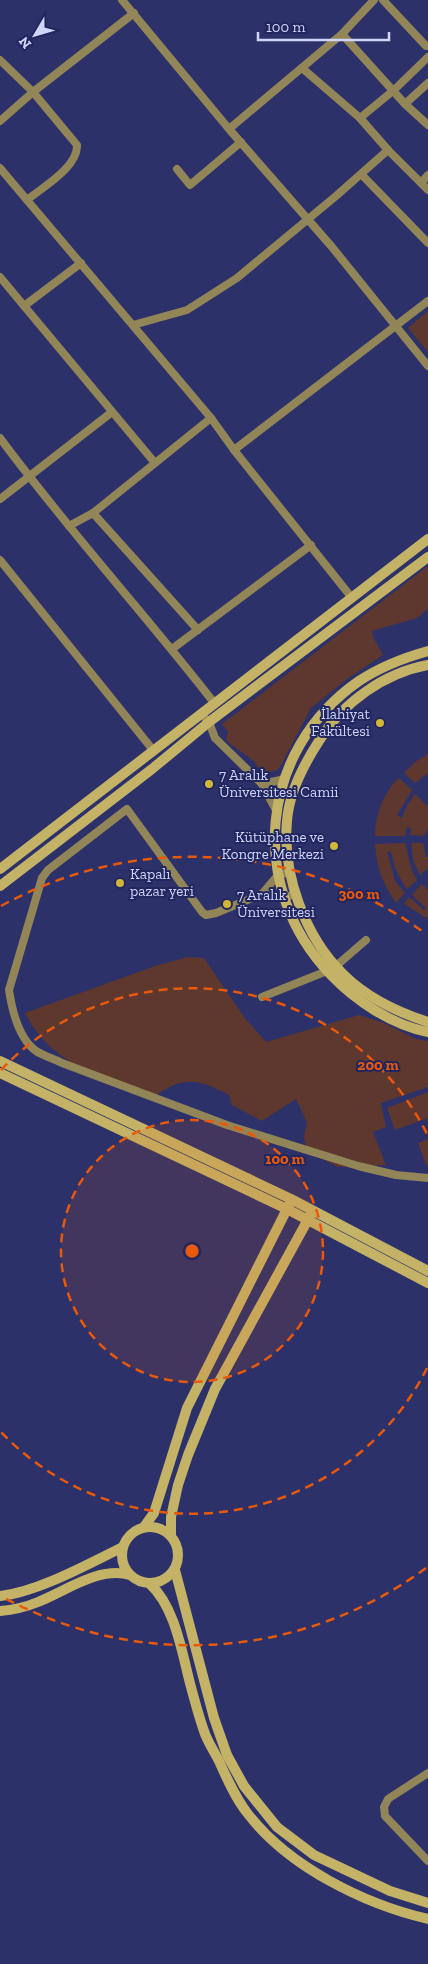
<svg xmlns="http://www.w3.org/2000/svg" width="428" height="1964" viewBox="0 0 428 1964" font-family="'Zilla Slab',serif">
<rect width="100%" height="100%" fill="#2c316a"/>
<!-- green -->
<g fill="#5e382e">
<polygon points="428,311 428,352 408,328"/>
<polygon points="428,566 428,609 417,618 372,631 373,637 383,655 347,679 311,708 280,767 277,770 270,772 260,770 254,761 229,743 226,739 228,732 222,724"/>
<polygon points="428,754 428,773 415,783 404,773 415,762"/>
<path d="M 399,778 L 412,790 L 397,815 L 402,818 L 407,806 L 415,794 L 428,807 L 428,830 L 423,836 L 410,835 L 411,829 L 407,826 L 405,836 L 375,836 C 375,816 384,791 399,778 Z"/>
<path d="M 405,843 L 412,871 L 417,880 L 407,889 L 405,887 L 395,868 L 391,852 L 387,852 L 395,881 L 405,893 L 396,903 C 382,882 377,869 375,844 Z"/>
<polygon points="411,843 423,843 426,857 428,857 428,868 420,875 413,860"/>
<polygon points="422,884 428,890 428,919 404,904 409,897 424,910 426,908 412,895"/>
<path d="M 188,957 L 204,958 L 244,1017 L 266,1042 L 359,1015 L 384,1023 L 416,1039 L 428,1041 L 428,1087 L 381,1103 L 386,1127 L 373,1132 L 386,1165 L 338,1167 L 307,1151 L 304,1137 L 307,1122 L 296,1099 L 262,1121 L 232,1105 L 229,1095 C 198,1079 183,1075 153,1098 C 103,1078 51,1065 25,1013 L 155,966 Z"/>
<polygon points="428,1092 428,1118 395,1130 387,1108"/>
<polygon points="428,1139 428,1164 426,1165 418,1143"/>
</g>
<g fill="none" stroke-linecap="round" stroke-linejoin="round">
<!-- street -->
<g stroke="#928658" stroke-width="8">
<polyline points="122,0 229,129 332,247 428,366"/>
<polyline points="383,0 426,46 428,46"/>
<polyline points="342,34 405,104 428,125"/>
<path d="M 0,60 L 33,92 L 77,145 C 78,167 43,187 27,200"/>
<polyline points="302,68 360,118 388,150 428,190"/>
<polyline points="405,104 428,83"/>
<polyline points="360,118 394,90 428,57"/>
<polyline points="0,121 33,92 134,13"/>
<polyline points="229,129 342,34 374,0"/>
<polyline points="0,168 211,418 234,450 352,598"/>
<polyline points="177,169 190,185 241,142"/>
<polyline points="361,174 428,243"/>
<polyline points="421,183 428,175"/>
<polyline points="0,277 155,463"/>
<polyline points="24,306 81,263"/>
<polyline points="133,325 187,310 237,278 336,196 388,150"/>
<path d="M 0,438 C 68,530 145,614 215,704"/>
<polyline points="234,450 428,301"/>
<polyline points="0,499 112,412"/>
<polyline points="93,513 198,630"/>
<polyline points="69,526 93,513 211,418"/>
<polyline points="0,560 153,750"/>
<polyline points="172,649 311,545"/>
<polyline points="201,714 209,722 215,738 262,784"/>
<polyline points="276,810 262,784 285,779"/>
<polyline points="290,872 278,875 262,894 285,898 296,893"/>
<path d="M 262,894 L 216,913 L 206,915 L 202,912 L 127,809 L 48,870 L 42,878 L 9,990 C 12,1010 18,1038 36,1051 C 44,1056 54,1059 62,1063 L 227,1125 L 358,1166 L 396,1175 L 428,1178"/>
<polyline points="262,997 327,971 336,966 366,940"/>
<polyline points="428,1773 388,1799 384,1807 385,1816 428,1861"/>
</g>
<!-- secondary -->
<g stroke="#c4b267" stroke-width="10">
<path d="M 428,651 C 403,658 380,667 359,681 C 258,751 247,888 331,975 C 356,1001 392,1025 428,1032"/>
<path d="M 428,665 C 384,673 342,703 319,741 C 304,764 289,793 287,821 C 282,874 305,937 343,974 C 366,997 397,1012 428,1022"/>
<polyline points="0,869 428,539"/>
<polyline points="0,886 152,769 209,722 428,557"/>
<polyline points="0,1061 291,1199 428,1271"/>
<polyline points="0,1073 287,1209 428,1283"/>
<circle cx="150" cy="1555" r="28"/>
<polyline points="144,1527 154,1513 187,1408 289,1205"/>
<polyline points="171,1536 171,1517 178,1485 188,1455 215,1389 311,1214"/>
<polyline points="175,1570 214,1718 227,1755 244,1786 277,1827 314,1855 390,1891 428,1903"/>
<path d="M 150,1584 C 176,1608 182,1654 191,1687 C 195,1702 199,1717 204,1731 C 207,1741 214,1751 219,1761 C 227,1779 236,1799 248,1814 C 289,1867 364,1904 428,1919"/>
<path d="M 0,1596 C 38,1592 88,1564 123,1547"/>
<path d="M 0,1611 C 13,1610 26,1607 38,1602 C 66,1591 99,1566 130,1575"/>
</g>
</g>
<!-- distance rings -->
<circle cx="192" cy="1251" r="131" fill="#e8590c" fill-opacity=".12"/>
<g fill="none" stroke="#e8590c" stroke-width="2.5" stroke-dasharray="9 6">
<circle cx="192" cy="1251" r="131"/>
<path d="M427 1368A263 263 0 0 1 1 1432M1 1070A263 263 0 0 1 427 1134"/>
<path d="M426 1568A394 394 0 0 1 1 1596M1 906A394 394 0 0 1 426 934"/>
</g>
<!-- markers -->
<g fill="#d3b635" stroke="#22265e" stroke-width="2">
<circle cx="380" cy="723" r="5"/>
<circle cx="209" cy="784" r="5"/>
<circle cx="334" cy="846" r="5"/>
<circle cx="120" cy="883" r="5"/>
<circle cx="227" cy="904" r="5"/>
</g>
<g text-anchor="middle" stroke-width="4" stroke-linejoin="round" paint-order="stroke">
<!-- poi labels -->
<g font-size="15" fill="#cfd6fa" stroke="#22265e" text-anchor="start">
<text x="370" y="719" text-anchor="end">İlahiyat<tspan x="370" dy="17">Fakültesi</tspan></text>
<text x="219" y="780">7 Aralık<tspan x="219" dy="17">Üniversitesi Camii</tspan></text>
<text x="324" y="842" text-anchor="end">Kütüphane ve<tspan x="324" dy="17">Kongre Merkezi</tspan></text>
<text x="130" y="879">Kapalı<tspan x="130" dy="17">pazar yeri</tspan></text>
<text x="237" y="900">7 Aralık<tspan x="237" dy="17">Üniversitesi</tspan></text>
</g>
</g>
<circle cx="192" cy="1251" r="8" fill="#e8590c" stroke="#22265e" stroke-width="2.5"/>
<g font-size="15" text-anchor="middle" font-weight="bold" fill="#e8590c" stroke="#22265e" stroke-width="4" stroke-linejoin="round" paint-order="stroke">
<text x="359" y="899">300 m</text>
<text x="378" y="1070">200 m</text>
<text x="285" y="1164">100 m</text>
</g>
<!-- north arrow -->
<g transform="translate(35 35) rotate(232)" stroke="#22265e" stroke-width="4" paint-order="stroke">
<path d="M0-4L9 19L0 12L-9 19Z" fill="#cfd6fa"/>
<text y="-8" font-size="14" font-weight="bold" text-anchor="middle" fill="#cfd6fa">N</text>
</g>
<!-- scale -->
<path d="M258 32v8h131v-8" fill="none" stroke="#cfd6fa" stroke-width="2.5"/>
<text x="266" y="32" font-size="15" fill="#cfd6fa" stroke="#22265e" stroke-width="4" paint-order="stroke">100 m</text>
</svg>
